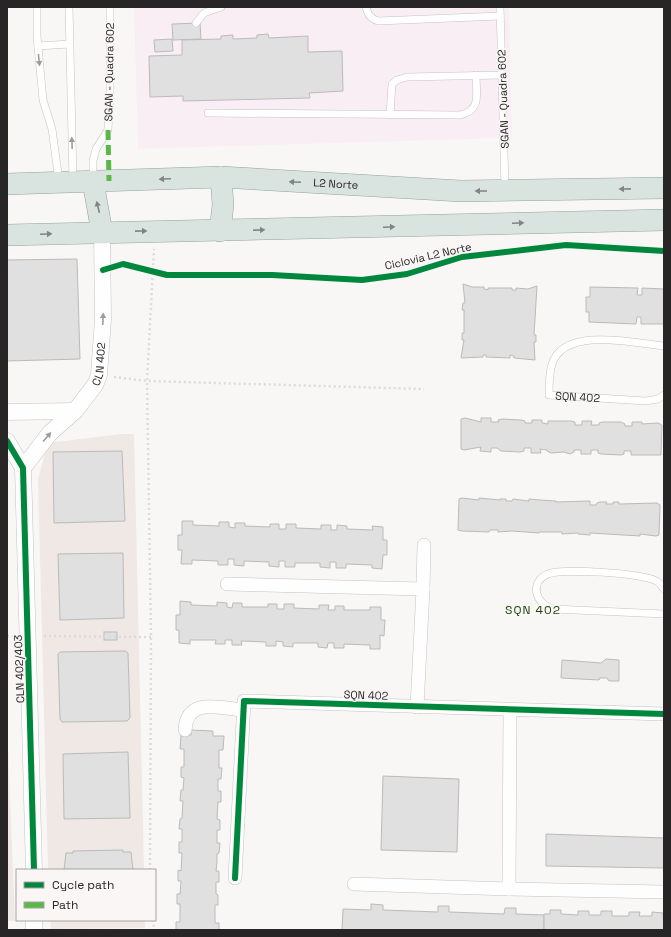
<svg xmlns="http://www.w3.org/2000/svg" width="671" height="937" viewBox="0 0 671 937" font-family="'Space Grotesk',sans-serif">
<rect width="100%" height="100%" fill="#f9f7f6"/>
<!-- built -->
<g fill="#efe8e5">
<polygon points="121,434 134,434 144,870 48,870 38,479 48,443"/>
<polygon points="7,721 15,921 7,921"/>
<polygon points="50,920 145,920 145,928 51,929"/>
</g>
<!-- education -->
<polygon fill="#faeef5" points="134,7 509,7 512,138 138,149"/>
<!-- building -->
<g fill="#e1e0e1" stroke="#bbbaba">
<polygon points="200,23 201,39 173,40 172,24"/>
<polygon points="268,34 269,38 308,36 308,52 342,51 343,91 309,93 310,98 183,101 183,96 150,97 149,56 182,55 182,40 221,39 221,36 233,35 233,39 257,38 257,35"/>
<polygon points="172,39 173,51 155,52 154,40"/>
<polygon points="77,259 80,359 7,361 7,260"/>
<polygon points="463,284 472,287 484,287 484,289 488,290 488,288 512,288 512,290 516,290 516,288 528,289 537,286 534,335 536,335 536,342 534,342 535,360 514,358 514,356 510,355 510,358 486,357 486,355 483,355 483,357 461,358 464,340 462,340 462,333 464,333 464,310 462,310 463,303 465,303"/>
<polygon points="590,287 638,288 637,295 642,295 642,288 664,289 664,324 641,324 641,317 637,317 636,324 589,322 589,312 586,312 586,297 590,297"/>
<polygon points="465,418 481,422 481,418 491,418 491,422 499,422 498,420 502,419 521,420 525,421 525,423 532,423 532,420 542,420 542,423 548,424 548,421 571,421 575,422 575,425 582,425 582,421 592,421 591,425 599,425 599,423 602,422 621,422 625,424 625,426 632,426 632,422 642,422 642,424 658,423 662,425 661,455 631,455 631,451 624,451 624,454 621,455 601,454 598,453 598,450 591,450 591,454 581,454 581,450 574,450 574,452 570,454 564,452 551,453 547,451 547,450 540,449 541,453 531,453 531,448 524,448 524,451 520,452 501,451 497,448 491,448 491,452 480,451 481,447 464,450 461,449 461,419"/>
<polygon points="122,451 125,521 54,523 53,452"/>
<polygon points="462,498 479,500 479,498 500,500 500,499 506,499 506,501 512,501 513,499 529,501 529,499 540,500 556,501 556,502 590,501 590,505 596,505 597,503 600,502 607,502 606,504 613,504 613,502 619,502 619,504 657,503 660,505 659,535 656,536 640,534 640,536 590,533 590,535 578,534 578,533 562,534 562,532 539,532 539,533 512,531 498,532 498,530 490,530 489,532 462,531 458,530 459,499"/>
<polygon points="182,521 193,521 193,525 219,526 219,522 229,522 229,527 235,528 235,523 245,523 245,526 270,527 270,524 279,524 279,529 286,529 286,524 296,524 296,528 321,529 321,525 331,525 331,530 337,530 337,525 347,526 347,529 373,530 372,526 383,527 383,540 387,540 387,555 383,555 382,569 372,568 372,565 346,564 346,568 336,568 336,562 330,562 330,568 320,567 320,563 295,563 295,567 285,567 285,561 279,561 279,567 269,566 269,562 244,561 244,566 234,565 234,559 228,559 228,565 218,565 218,561 192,560 192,564 181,564 182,550 178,550 178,535 182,535"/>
<polygon points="123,553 124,618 60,620 58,554"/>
<polygon points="180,601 191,602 191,605 217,606 217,602 227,603 227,607 232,608 233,603 242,603 242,607 268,607 268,604 277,604 277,609 284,609 284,604 294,604 294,608 319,609 319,605 329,605 328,610 335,610 335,606 344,606 344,610 370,610 370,607 381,607 381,620 385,620 384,636 380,635 380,649 370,649 370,645 344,644 344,648 334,648 334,643 328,643 327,648 318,647 318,643 293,643 293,647 283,646 283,642 276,641 276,646 266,646 266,642 241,641 242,645 232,645 232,640 225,640 225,644 215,644 216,640 190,640 190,644 179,643 179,630 176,630 176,615 180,615"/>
<rect x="104" y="632" width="13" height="8"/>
<polygon points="125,651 128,653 130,718 127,721 62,722 60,719 58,654 60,652"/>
<polygon points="606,659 619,660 619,681 609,681 607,678 600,678 599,680 561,678 562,660 601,663"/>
<polygon points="191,730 213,731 213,736 224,736 223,750 219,750 219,768 222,768 221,779 218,779 218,791 221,791 221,802 218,802 217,819 220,820 220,830 217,830 217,843 220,843 219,853 217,854 217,862 216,871 219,871 219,882 216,882 216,894 218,895 218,905 215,905 215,923 219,923 219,930 176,930 176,922 180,922 180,904 177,904 177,894 180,894 181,881 178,881 178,870 181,871 182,853 179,853 179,842 182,842 182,829 179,829 180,819 182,818 183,801 180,801 181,790 183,790 184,778 181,777 181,767 184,767 184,749 180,749 181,735 191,735"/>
<polygon points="128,752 130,818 64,819 63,754"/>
<polygon points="383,776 459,779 457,852 381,850"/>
<polygon points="546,834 664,838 664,868 546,866"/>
<polygon points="123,850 123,852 131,852 133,870 64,870 66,853 73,853 73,851"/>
<polygon points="371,904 383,905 383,910 438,912 438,906 449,906 449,912 504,914 505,908 516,908 516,914 544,915 544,930 342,930 343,909 371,910"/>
<polygon points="550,910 561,910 561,914 578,915 578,911 589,911 589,915 601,915 601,911 612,911 612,916 629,916 629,912 640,912 639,916 652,916 652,912 663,913 664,930 544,930 544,914 550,914"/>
</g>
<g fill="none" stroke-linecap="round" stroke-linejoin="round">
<defs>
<g id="service">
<polyline points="37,7 37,36 43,100 52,129 59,181"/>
<polyline points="69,7 73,180"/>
<path d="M 366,7 C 368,15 370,18 378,21 L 500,16"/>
<polyline points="500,7 505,189"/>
<polyline points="196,23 204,13 221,7"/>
<polyline points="38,46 69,44"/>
<path d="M 208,113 L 460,115 C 482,110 476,94 476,75"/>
<polyline points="390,115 392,84 397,80 407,77 502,75"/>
<polyline points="93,179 93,161 96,149 108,130 110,89 110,7"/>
<path id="s1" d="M 664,346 C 635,343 564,326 552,364 C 549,374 549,386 549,395 L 646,401 L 658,399 L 664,395"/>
<path d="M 664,589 C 662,587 660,583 658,582 C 647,573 561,568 548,574 C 529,582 535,604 553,609 L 664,614"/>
</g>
<g id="minor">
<polyline points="227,584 423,589 417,707"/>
<polyline points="423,589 424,545"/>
<path d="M 185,730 C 187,697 219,708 243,710"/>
<polyline points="235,878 244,701 664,714"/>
<polyline points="354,884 509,889 510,710"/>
<polyline points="509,889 664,892"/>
</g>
<g id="tertiary">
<polyline points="7,412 75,411"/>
<polyline points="7,441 23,468 34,870"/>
<path id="s2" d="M 23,468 L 50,433 L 75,411 L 95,385 L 99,375 L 103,319 L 102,232"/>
<polyline points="34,930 34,920"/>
</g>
<g id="primary">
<polyline points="93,182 102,232"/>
<path id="s3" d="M 7,184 L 221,177 L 461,191 L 664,188"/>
<polyline points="220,231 223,205 221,177"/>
<polyline points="7,235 664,220"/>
</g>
</defs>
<!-- service casing -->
<use href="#service" stroke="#c5c3c2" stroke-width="8"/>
<!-- minor casing -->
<use href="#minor" stroke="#c5c3c2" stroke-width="14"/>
<!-- tertiary casing -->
<use href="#tertiary" stroke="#c5c3c2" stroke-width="17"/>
<!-- primary casing -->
<use href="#primary" stroke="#92a39d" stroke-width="22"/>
<!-- path -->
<g stroke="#dbdbdb" stroke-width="2.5" stroke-dasharray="2 3" stroke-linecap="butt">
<polyline points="114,377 147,381 424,389"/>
<polyline points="7,636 13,636"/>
<polyline points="44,636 151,637"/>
<polyline points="150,870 151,637 147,381 154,249"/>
<polyline points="152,920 155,930"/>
</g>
<!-- service -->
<use href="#service" stroke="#fefefe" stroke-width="7"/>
<!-- minor -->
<use href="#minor" stroke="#fefefe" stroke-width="13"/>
<!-- tertiary -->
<use href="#tertiary" stroke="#fefefe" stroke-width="16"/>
<!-- primary -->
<use href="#primary" stroke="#d9e3e0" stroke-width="21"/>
<!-- quiet -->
<polyline stroke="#58b947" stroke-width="5" stroke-dasharray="10 5" stroke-linecap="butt" points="108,130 109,181"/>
<defs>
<g id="cycleway">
<polyline points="103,270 123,264 167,275 272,275 362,280 407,274 462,257 566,245 664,251"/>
<polyline points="7,441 23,468 34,870"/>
<polyline points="235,878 244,701 664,714"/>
</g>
</defs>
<!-- cycleway casing -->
<use href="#cycleway" stroke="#faf6f5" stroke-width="8"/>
<!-- cycleway -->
<use href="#cycleway" stroke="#00873e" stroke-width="6"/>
</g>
<!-- one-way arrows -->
<defs><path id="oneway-solid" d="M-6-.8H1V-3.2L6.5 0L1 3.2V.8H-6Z"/></defs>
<g fill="#9d9c9c">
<use href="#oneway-solid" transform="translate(39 60) rotate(84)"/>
<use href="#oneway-solid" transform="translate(72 143) rotate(-92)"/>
<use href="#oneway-solid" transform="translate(103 319) rotate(-88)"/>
<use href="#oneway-solid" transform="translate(47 437) rotate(-49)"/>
</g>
<g fill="#808482">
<use href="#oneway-solid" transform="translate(165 179) rotate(178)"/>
<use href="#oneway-solid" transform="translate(295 182) rotate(-177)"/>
<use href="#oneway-solid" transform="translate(625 189) rotate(179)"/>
<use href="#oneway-solid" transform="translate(481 191) rotate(180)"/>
<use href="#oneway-solid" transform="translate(98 207) rotate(-103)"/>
<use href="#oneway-solid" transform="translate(518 223) rotate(-2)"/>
<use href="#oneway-solid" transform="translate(389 227) rotate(-2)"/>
<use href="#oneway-solid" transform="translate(259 230) rotate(-2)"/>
<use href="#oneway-solid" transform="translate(141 231) rotate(-1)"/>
<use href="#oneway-solid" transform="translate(46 234) rotate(-2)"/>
</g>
<g text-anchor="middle" stroke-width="3" stroke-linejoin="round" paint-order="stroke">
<!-- street labels -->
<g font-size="11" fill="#272525" stroke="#faf6f5">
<text transform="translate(109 72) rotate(-89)" y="4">SGAN - Quadra 602</text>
<text transform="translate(503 99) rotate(-92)" y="4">SGAN - Quadra 602</text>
<text dy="4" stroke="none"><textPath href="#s3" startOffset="329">L2 Norte</textPath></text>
<text transform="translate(428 256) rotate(-13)" y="4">Ciclovia L2 Norte</text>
<text dy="4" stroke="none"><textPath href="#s2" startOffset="132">CLN 402</textPath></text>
<text dy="4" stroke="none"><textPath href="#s1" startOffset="182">SQN 402</textPath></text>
<text transform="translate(19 669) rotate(-92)" y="4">CLN 402/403</text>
<text transform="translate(366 695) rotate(2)" y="4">SQN 402</text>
</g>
<!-- neighbourhood labels -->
<g font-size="12" letter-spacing="1" fill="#1c4608" stroke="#faf6f5">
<text x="533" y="614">SQN 402</text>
</g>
</g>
<!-- border -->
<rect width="671" height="937" fill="none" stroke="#272525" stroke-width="16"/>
<!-- legend -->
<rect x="16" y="869" width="140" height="52" fill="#faf6f5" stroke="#a6a2a2"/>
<rect x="24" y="882" width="20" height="6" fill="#00873e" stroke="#a6a2a2"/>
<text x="52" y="889" font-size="12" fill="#272525">Cycle path</text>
<rect x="24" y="902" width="20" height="6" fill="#58b947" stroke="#a6a2a2"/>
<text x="52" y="909" font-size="12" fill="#272525">Path</text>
</svg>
